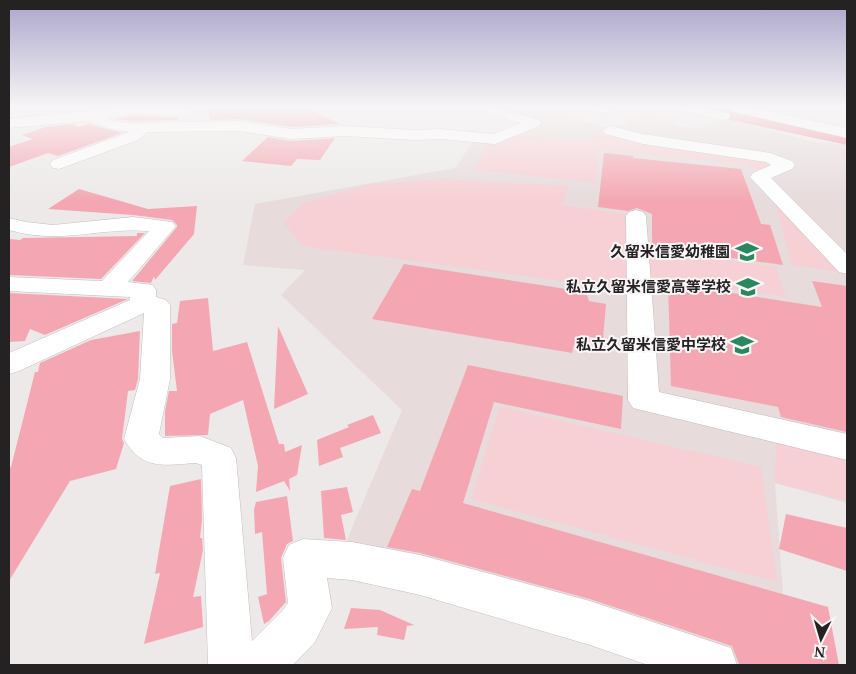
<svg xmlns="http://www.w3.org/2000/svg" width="856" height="674" viewBox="0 0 856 674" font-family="'Noto Serif','Noto Sans JP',serif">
<rect width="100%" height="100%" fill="#ede9e9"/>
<!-- built -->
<polygon fill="#e7dbdc" points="491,108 542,108 615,130 640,113 677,120 672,124 697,129 722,118 811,141 847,145 847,503 775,483 783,594 828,607 835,665 681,665 338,561 402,410 281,295 305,270 243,265 255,204 455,168 475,139 489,140 537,120"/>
<!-- green -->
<g fill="#f6d0d4">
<polygon points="602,132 631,140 767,160 776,165 759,170 745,164 599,150 596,183 475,170 489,140 512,134 584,142"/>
<polygon points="443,179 569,186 562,205 625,214 628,290 302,246 284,223 304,203 369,184"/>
<polygon points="775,199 846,273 792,265"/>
<polygon points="647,249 776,267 786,297 647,276"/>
<polygon points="500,407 761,467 777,582 471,499"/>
<polygon points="776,440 847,457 847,501 775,483"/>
</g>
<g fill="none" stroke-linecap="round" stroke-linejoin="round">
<!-- river -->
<polygon fill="#ef909f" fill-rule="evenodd" points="693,108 730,108 847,132 847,145 703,114 696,112"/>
</g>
<!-- building -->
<g fill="#f4a7b2">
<polygon points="208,108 307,108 340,124 291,127 239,119 210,120"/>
<polygon points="135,115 179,118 177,120 132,121 113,119"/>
<polygon points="73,124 78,127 88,124 122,133 58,156 48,153 9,167 9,147 33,139 22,135 46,127"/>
<polygon points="268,137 291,141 335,138 320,160 297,159 291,166 242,161"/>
<polygon points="604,153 633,156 633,158 741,169 761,224 770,225 783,265 652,247 652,214 637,208 628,211 598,207"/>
<polygon points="79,189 148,209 197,206 194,234 155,280 154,276 151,283 132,281 177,227 177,225 172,220 133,215 48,209"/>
<polygon points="137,233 145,233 101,279 9,275 9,239 20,240 23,238 137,236"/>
<polygon points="404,264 586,292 589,301 606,304 603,339 585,336 584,346 574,344 572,353 372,319"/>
<polygon points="812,281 847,286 847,432 781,417 778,407 671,386 668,283 822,307"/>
<polygon points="9,293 128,299 45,335 30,329 25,341 9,342"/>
<polygon points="208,298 213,351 247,342 279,444 284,444 285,452 302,445 297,475 289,479 290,491 284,481 256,492 258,466 243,400 210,414 208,435 165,436 165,411 169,391 177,391 172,351 172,324 177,323 180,301"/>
<polygon points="278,326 308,394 274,409"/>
<polygon points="140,331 138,379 135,390 128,391 122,439 124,443 116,469 70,481 9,581 9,468 11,467 35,372 38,372 40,363 91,340"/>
<polygon points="468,365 623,396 621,429 494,402 463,503 828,607 839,665 742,665 739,664 732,646 590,599 420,553 387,547 412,489 420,491"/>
<polygon points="373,415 381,433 340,448 343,457 319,466 317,440 349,427 347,425"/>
<polygon points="201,479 202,520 200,538 202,538 203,550 193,597 201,596 203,627 144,644 160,573 155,574 170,486"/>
<polygon points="347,487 353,512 341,515 346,540 324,538 321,491"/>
<polygon points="287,496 293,541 287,544 281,558 286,602 269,621 264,624 258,597 267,594 262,532 255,534 254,509 256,502"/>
<polygon points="786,514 847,528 847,571 779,549"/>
<polygon points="351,608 380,610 414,625 407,626 404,640 377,635 378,627 344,629"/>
</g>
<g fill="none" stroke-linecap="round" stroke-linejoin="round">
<defs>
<g id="minor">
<polygon points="114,108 186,108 192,112 190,115 185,116 135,113 106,118 117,122 132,123 239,121 291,129 344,126 415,130 441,129 493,134 520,123 493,115 485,108 501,108 539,120 541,123 539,126 495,144 441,139 415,140 344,136 291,139 239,131 147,132 138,140 59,169 53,168 50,164 53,160 129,132 110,129 87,121 9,128 9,119"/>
<path d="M 594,108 L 610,108 L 611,109 L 609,112 C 603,113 598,113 594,108 Z"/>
<polygon points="681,108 706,108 728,113 730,116 728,119 723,120 683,111"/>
<polygon points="729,108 754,108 847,128 847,138 731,111"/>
<polygon points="611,126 643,134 770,153 792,161 795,165 792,169 771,178 847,254 847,274 839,272 750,177 753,173 771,165 766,162 643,144 606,134 603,131 606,128"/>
<polygon points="636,210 643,212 646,216 659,392 847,434 847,460 633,408 628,400 626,216 629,212"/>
<path d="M 133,217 L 172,222 L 176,226 L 128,282 L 153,285 L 156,290 L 156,297 L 166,300 L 170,305 L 170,379 L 159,434 L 163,438 L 200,436 L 231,448 L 236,458 L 252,641 L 283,610 L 288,603 L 283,558 L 289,545 L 303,539 L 352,542 L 420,555 L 590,601 L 731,648 L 737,665 L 648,665 L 590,645 L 420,595 L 352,580 L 327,578 L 332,608 L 315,642 L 293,665 L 208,665 L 202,465 L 196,463 C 165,465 142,471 124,439 L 140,379 L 144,313 L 19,371 L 9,374 L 9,353 L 130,300 L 130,297 L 9,291 L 9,277 L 102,281 L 149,231 C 98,227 61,245 9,230 L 9,218 L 26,222 L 53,225 Z"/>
</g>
</defs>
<!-- minor casing -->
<use href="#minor" stroke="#c1bebe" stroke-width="1"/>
<!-- minor -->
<use href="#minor" fill="#fff" fill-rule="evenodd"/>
</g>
<!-- sky -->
<linearGradient id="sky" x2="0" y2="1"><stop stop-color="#aba6cb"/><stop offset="0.53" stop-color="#f7f5f5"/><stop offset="1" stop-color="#f7f5f5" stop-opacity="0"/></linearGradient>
<rect width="856" height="202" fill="url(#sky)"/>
<!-- icons -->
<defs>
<symbol id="school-bare" viewBox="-9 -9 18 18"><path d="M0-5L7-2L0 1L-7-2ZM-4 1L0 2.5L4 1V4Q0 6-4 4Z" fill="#2b875e" stroke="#faf6f7" stroke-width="2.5" paint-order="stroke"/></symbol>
</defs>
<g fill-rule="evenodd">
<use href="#school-bare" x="731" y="236" width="32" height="32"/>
<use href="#school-bare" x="732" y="271" width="32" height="32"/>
<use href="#school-bare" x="726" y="329" width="32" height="32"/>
</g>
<g text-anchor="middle" stroke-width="4" stroke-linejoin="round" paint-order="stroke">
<!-- poi labels -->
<g font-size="15" font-weight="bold" fill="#242222" stroke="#faf6f7" text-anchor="end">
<text x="730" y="257">久留米信愛幼稚園</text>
<text x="731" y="292">私立久留米信愛高等学校</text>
<text x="726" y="350">私立久留米信愛中学校</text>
</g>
</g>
<!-- border -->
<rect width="856" height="674" fill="none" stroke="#242222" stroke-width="20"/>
<!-- north arrow -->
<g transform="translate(821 639) rotate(185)" stroke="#faf6f7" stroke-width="4" paint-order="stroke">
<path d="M0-4L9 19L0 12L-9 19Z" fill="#242222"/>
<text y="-8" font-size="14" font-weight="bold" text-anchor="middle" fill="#242222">N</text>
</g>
</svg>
